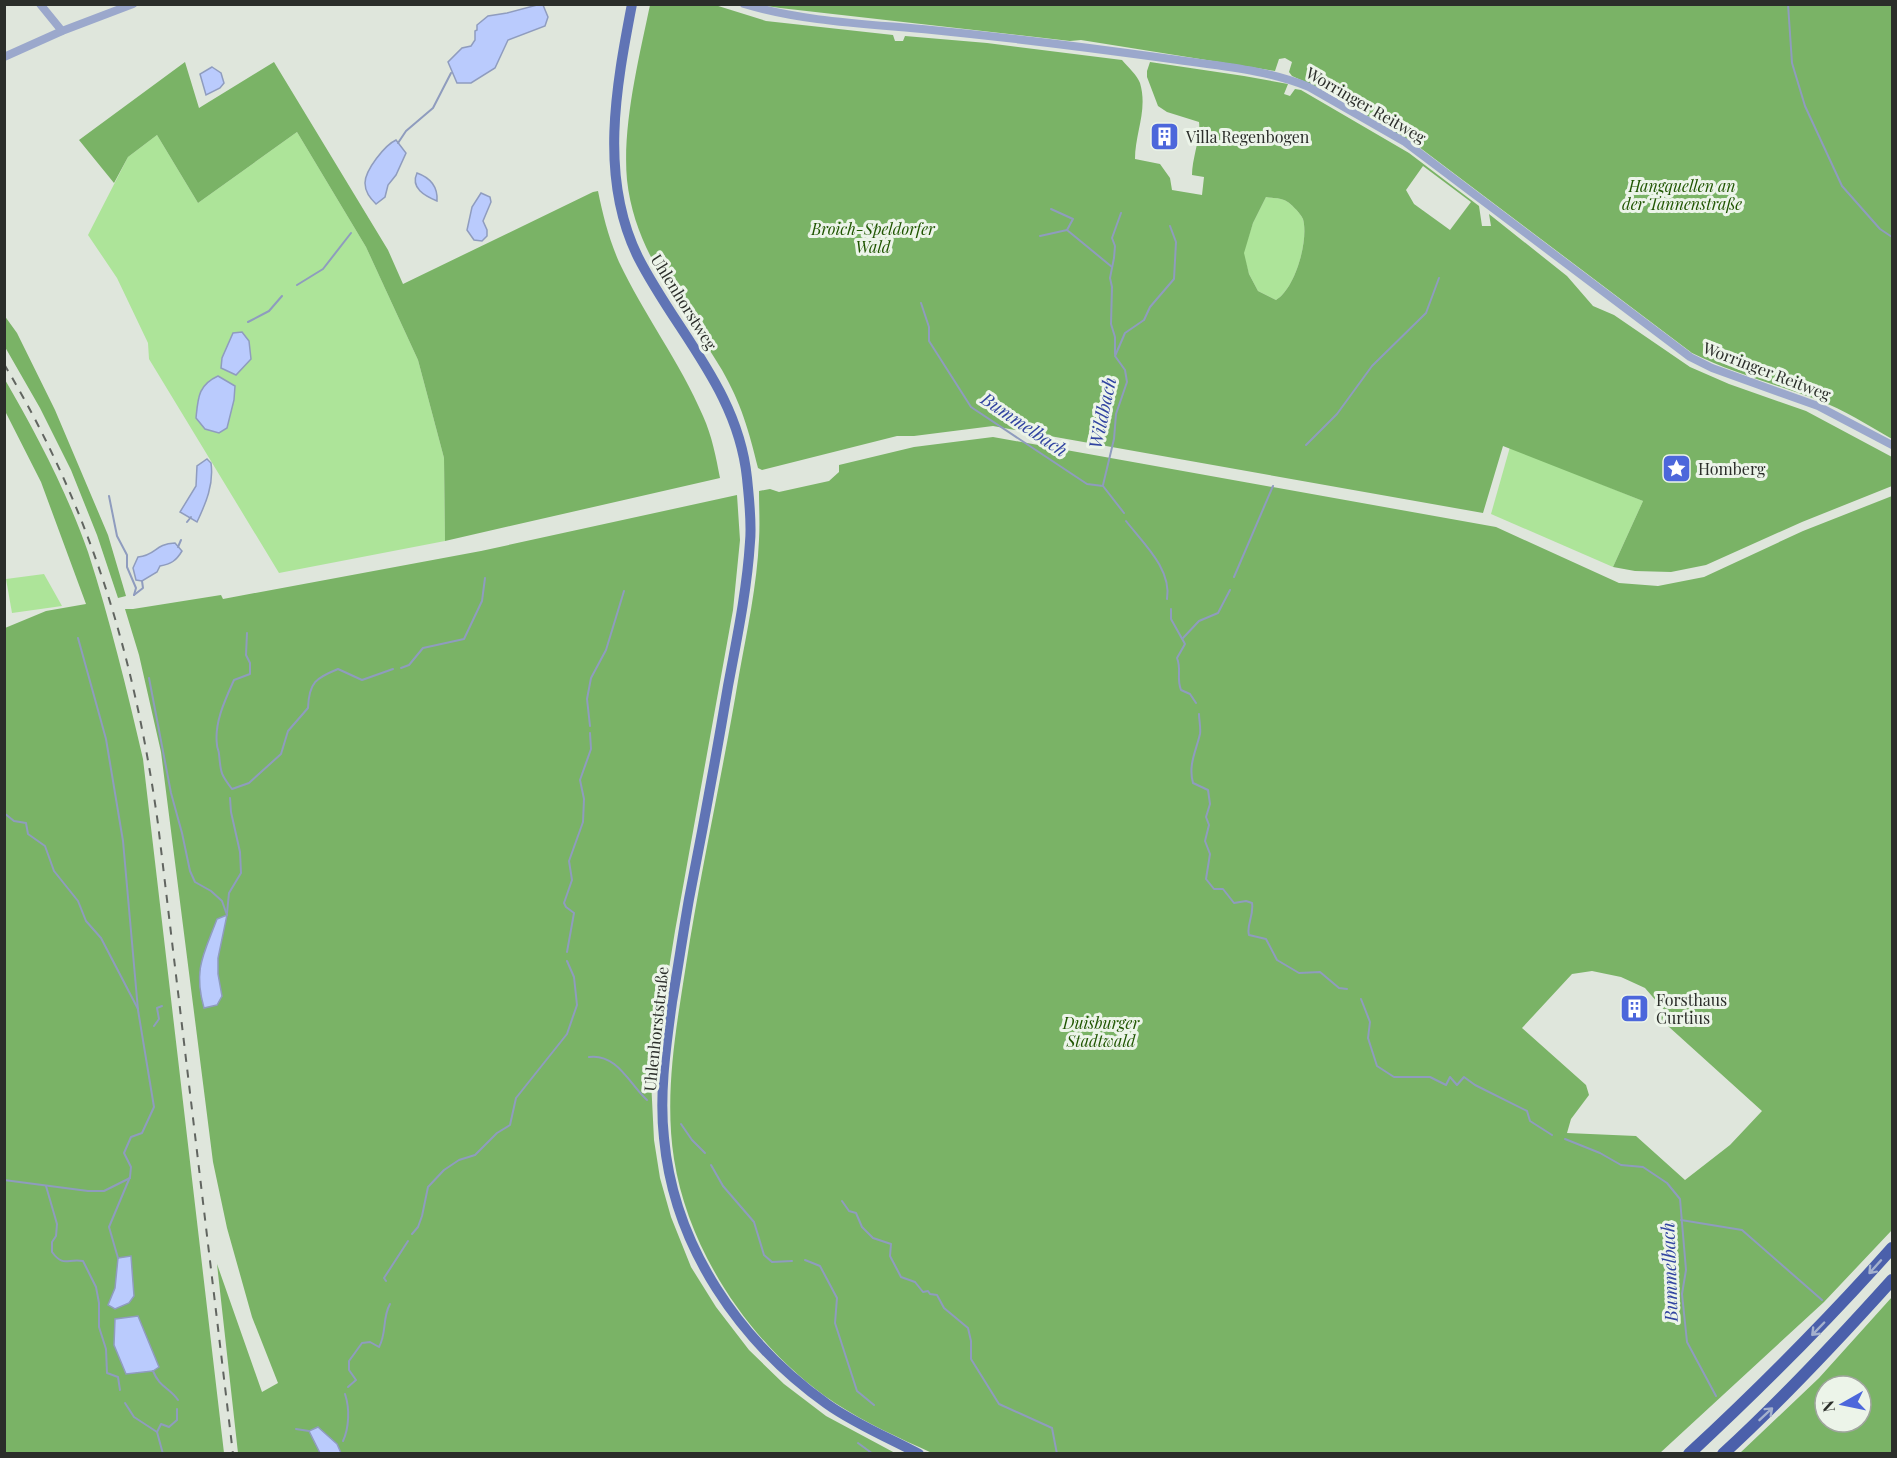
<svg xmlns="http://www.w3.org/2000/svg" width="1897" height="1458" viewBox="0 0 1897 1458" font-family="'Playfair Display',serif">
<rect width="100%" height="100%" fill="#dfe6dc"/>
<!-- green -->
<g fill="#ade499">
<polygon points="297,132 366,247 418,360 444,458 445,541 279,573 149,359 148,343 117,278 88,235 128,157 157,135 198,203"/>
<path d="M 1266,197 C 1271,198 1279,198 1284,200 C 1290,202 1301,214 1303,219 C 1309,240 1295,289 1276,300 L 1258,291 L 1249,274 L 1243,253 L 1253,223 Z"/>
<polygon points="1510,447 1643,501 1613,567 1491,514"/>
<polygon points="44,574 62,606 12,613 6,579"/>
</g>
<!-- forest -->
<g fill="#7ab366" fill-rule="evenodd">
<path d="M 650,5 L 715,5 L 766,21 L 893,35 L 895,41 L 903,41 L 905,36 L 987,43 L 1122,60 C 1128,67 1137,75 1140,83 C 1148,110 1135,133 1135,159 L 1160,164 L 1170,178 L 1172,190 L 1202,195 L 1204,177 L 1192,175 C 1192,158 1201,137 1199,122 L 1167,112 L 1158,106 L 1147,77 L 1147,71 L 1150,62 L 1244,76 L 1288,84 L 1284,94 L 1290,96 L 1295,89 L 1301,90 L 1409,153 L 1479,206 L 1482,226 L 1491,226 L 1489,214 L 1567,276 L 1593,306 L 1614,315 L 1690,367 L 1729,384 L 1806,411 L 1892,457 L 1892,486 L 1802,522 L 1706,565 L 1671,572 L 1635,571 L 1613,567 L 1643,501 L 1503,446 L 1483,513 L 993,426 L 914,436 L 897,436 L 762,470 L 758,468 C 749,431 741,403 722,370 C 685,308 635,255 627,180 C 622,126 639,58 650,5 ZM 1423,166 L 1471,202 L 1450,230 L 1414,204 L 1406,190 ZM 1266,197 C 1271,198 1279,198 1284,200 C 1290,202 1301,214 1303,219 C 1309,240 1295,289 1276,300 L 1258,291 L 1249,274 L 1244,253 L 1253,223 Z"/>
<path d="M 760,5 L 1892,5 L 1892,439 C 1868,425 1844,410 1818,400 C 1776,384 1732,373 1692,353 L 1419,147 L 1330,93 L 1292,76 L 1289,72 L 1292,62 L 1285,58 L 1279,59 L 1275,71 L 1081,40 L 1070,41 L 780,8 Z"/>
<path d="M 185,62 L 199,108 L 274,62 L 388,250 L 403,284 L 593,192 L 598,191 C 603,216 609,239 619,262 C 644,315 680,362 703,416 C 712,436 716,457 720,478 L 445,541 L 444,458 L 418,360 L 366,247 L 297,132 L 198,203 L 157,135 L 128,157 L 114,183 L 79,140 Z"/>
<polygon points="4,315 17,333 55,410 108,535 126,596 118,598 97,535 71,470 40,408 5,347"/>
<path d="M 4,378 C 36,433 67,492 88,552 C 110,620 127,690 143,759 L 224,1453 L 5,1453 L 5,628 L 46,611 L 86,604 L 41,482 L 5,411 Z"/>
<path d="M 993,437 L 1496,527 L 1619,583 L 1658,586 L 1704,577 L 1803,531 L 1892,496 L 1892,1230 L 1824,1302 L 1660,1453 L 932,1453 C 899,1438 866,1423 835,1403 C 755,1350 689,1255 674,1159 C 664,1094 676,1029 686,965 C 701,868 723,772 739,675 C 747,631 757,585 759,540 C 760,524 759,507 759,491 L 770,489 L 779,492 L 829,481 L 839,472 L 839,465 L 914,447 ZM 1592,971 L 1621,977 L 1645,988 L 1664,1010 L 1658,1017 L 1762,1111 L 1730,1145 L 1685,1180 L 1636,1136 L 1567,1133 L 1571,1119 L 1589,1095 L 1586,1085 L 1522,1028 L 1572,974 Z"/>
<polygon points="737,495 740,540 733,610 675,931 651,1080 654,1140 660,1178 671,1217 691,1267 716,1307 749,1350 784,1384 826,1416 895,1453 238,1453 217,1264 262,1392 278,1383 252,1317 227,1228 213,1162 161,752 139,655 125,609 133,609 221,595 223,599 481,551"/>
<path d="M 1892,1297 L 1892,1453 L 1740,1453 L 1819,1378 ZM 1825,1386 L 1861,1386 L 1861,1422 L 1825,1422 Z"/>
</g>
<!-- water -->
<g fill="#bacbfd" stroke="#8f9cbe" stroke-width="1.5">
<polygon points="537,5 543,5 548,17 545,26 508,40 495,68 471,83 457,83 448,62 462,48 471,46 475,40 475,31 477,30 477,25 488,16 507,13"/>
<polygon points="212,67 221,73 224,83 220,88 206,95 200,74"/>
<path d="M 396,140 L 406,153 L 396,175 L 388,185 L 385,197 L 376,204 C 370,198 365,192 365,183 C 365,170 385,145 396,140 Z"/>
<path d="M 417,173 C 431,178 438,187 437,201 C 425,196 410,188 417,173 Z"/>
<polygon points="481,193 490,197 491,202 483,221 487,230 487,236 482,241 474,240 467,230 472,207"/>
<polygon points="242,332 249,341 251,359 236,375 221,368 222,358 233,333"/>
<path d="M 218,376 L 235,386 L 234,400 L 227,428 L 219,433 L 205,429 L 196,418 C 198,398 198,385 218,376 Z"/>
<path d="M 207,459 L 211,463 C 214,484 206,503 197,522 L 180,512 L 196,486 L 197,466 Z"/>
<path d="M 175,543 L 182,551 C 176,561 171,564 160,566 L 157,572 L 142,581 L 136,580 L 133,568 L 138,557 C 157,555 154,544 175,543 Z"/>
<path d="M 227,915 L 218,958 L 218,974 L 222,996 L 217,1005 L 204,1008 C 193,969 204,954 217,919 Z"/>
<polygon points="131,1256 134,1296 129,1303 115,1309 108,1305 115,1288 118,1258"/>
<polygon points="138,1316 159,1367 153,1371 126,1374 114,1345 115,1319"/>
<polygon points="318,1427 337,1444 341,1453 320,1453 309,1431"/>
</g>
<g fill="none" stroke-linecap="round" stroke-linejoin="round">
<!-- stream -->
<g stroke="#8f9cbe" stroke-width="2">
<polyline points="1788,4 1792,63 1805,106 1842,186 1880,229 1892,237"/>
<polyline points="398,143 406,131 433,108 451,73"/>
<polyline points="1051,209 1073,219 1067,230"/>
<polyline points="1040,236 1067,230 1112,267"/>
<polyline points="297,285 323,269 351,233"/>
<polyline points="921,303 929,327 929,341 971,407 1087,484 1103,486 1124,513"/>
<polyline points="248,322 269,311 282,296"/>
<polyline points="1115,354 1115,337 1111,324 1112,287 1110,278 1114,258 1115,246 1112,238 1121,213"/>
<polyline points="1306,445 1337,414 1372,366 1426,313 1439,278"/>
<polyline points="1103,485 1114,439 1116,414 1127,382 1125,370 1115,356 1125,333 1144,320 1150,307 1174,279 1176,242 1170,226"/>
<polyline points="109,496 117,536 127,555 127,567 136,588 134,595"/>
<path d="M 1126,521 C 1143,543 1172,569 1167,599"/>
<polyline points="187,522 191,517"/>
<polyline points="178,547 181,540"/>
<polyline points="1234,577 1273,486"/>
<polyline points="134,595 143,588 142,581"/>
<path d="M 1171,609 L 1171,619 L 1185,644 L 1177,658 C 1182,671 1176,677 1181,690 L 1190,694 L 1196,703"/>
<path d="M 247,633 L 246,655 L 250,663 L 250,674 L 234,680 C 225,700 214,723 217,745 C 217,748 219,751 219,754 C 221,773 220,773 232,789 L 249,783 L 281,754 L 288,731 L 308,708 C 309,682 316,678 338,669 L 362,680 L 393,669"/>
<polyline points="78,638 106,739 123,841 138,1010 154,1107 142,1133 131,1137 124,1153 131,1167 130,1177 109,1227 118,1258"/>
<polyline points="1183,638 1199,621 1218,613 1230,590"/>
<polyline points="401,668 409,665 423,648 464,639 482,601 485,578"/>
<polyline points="149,678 171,793 182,833 190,871 195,882 211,891 222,901 227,915"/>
<path d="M 1199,714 C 1199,720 1201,728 1200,734 C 1196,751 1188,765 1193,783 L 1208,790 L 1210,804 L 1206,817 L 1209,825 L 1205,841 L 1210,854 L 1206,879 L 1214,889 L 1223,889 L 1234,903 L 1246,901 L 1252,903 C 1254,917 1246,925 1249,935 L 1266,939 L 1277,960 L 1299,973 L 1320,972 L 1339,988 L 1347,989"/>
<polyline points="590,726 587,699 591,678 606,650 624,591"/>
<polyline points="4,813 14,821 26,823 28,834 45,846 54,871 78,901 86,921 101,938 138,1009"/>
<polyline points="227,913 229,893 241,873 240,852 231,812 230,798"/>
<polyline points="567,952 574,913 566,907 564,903 572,880 569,861 583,822 584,799 580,780 591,749 590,733"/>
<polyline points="1361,999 1370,1022 1368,1038 1377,1066 1394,1077 1430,1077 1446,1085 1450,1077 1457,1085 1464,1077 1475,1085 1527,1111 1530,1121 1552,1135"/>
<polyline points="154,1026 159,1019 157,1008 162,1006"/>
<path d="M 589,1057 C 617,1053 630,1085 647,1100"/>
<polyline points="681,1124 692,1140 705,1153"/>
<polyline points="1565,1139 1600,1153 1621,1165 1643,1167 1667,1183 1680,1199 1686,1270 1682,1294 1687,1342 1716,1396"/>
<polyline points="711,1165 723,1186 754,1222 764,1255 772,1262 792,1261"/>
<polyline points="4,1180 88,1191 104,1191 130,1178"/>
<path d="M 46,1186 L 57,1224 L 56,1236 L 52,1242 L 52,1252 C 64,1268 67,1258 83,1261 L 96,1287 L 99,1303 L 99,1327 L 106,1349 L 107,1373 L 118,1377 L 120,1390"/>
<polyline points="842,1201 849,1211 856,1213 862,1227 873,1238 891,1244 890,1256 901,1277 915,1282 923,1292 928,1291 930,1294 937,1295 944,1308 968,1328 971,1341 971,1359 999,1404 1052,1428 1057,1454"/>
<polyline points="1681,1220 1742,1230 1822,1300"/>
<polyline points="412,1234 418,1227 422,1216 428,1187 444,1170 459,1160 475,1155 497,1133 510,1125 516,1098 567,1034 577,1005 574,977 567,961"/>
<polyline points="805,1260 820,1266 837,1298 835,1323 857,1391 874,1405"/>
<polyline points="386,1281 384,1278 408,1241"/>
<path d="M 153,1371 C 160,1388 169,1387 178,1400"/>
<path d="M 348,1387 L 356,1380 L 349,1370 L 349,1361 L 362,1343 L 370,1342 L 379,1347 C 387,1333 382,1318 390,1304"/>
<polyline points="125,1403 134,1417 157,1432"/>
<polyline points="296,1429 309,1431"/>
<path d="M 343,1441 C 349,1428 350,1409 345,1394"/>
<polyline points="858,1443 873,1454"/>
<polyline points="163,1454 157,1432 161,1424 169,1427 177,1420 177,1409"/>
</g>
<!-- minor -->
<g stroke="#9ba8cc" stroke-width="8">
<polyline points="40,4 62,31"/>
<path d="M 744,4 C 804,22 870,24 932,30 C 1012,38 1092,48 1171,59 C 1218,66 1265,69 1309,87 L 1405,142 L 1690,357 L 1712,368 L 1818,406 L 1892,445"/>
<polyline points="4,57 62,31 133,4"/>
</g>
<!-- major -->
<path stroke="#6074b5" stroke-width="10" d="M 632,4 C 616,87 599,178 638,257 C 676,332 738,390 747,478 C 749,499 752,522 750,542 C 747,590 737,638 728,686 C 716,757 703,828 689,899 C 683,933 678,968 672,1002 C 666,1047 659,1093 664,1138 C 674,1247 740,1342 827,1404 C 855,1424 889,1438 919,1454"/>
<!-- highway -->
<g stroke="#4b60ab" stroke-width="12">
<path d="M 1689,1454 C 1760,1388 1828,1320 1892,1248"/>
<path d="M 1723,1454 C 1783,1399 1838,1340 1892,1280"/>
</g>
<!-- rail -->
<path stroke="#616560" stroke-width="2" stroke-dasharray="8 8" stroke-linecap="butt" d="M 4,364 C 91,509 135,658 158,824 L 233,1454"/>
</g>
<!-- one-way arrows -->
<defs><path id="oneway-shaft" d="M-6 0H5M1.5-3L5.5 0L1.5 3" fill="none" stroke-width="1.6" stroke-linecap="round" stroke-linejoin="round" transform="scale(1.5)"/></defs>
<g stroke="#a4b1cd">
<use href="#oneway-shaft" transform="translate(1875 1267) rotate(132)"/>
<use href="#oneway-shaft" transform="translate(1818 1329) rotate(134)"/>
<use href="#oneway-shaft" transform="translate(1766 1414) rotate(-43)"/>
</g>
<!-- icons -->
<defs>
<symbol id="building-square" viewBox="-11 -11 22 22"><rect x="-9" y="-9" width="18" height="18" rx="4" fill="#4c67db" stroke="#ecf4e9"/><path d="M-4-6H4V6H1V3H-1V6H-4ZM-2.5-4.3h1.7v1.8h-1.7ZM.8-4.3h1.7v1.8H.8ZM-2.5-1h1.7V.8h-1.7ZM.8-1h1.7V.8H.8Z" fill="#fff"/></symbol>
<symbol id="sight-square" viewBox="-11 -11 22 22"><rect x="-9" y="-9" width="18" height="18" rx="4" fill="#4c67db" stroke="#ecf4e9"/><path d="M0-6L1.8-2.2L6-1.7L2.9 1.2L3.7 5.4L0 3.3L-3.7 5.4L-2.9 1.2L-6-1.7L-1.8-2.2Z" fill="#fff"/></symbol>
</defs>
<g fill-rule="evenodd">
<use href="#building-square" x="1148" y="120" width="33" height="33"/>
<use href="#sight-square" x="1660" y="452" width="33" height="33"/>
<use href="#building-square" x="1618" y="992" width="33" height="33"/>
</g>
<g text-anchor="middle" stroke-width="6" stroke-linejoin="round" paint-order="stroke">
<!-- street labels -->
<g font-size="16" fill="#2b2e2a" stroke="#ecf4e9">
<text transform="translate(1366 105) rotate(30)" y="6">Worringer Reitweg</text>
<text transform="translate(684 302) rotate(58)" y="6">Uhlenhorstweg</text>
<text transform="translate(1767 371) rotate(21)" y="6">Worringer Reitweg</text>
<text transform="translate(656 1029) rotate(-84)" y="6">Uhlenhorststraße</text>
</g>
<!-- poi labels -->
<g font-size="16" fill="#2b2e2a" stroke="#ecf4e9" text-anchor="start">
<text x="1186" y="143">Villa Regenbogen</text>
<text x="1698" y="475">Homberg</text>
<text x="1656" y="1006">Forsthaus<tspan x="1656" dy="18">Curtius</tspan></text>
</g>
<!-- park labels -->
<g font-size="16" font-style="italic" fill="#1f5501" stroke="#ecf4e9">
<text x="1682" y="192">Hangquellen an<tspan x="1682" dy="18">der Tannenstraße</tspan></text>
<text x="873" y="235">Broich-Speldorfer<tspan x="873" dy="18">Wald</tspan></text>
<text x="1101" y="1029">Duisburger<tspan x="1101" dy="18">Stadtwald</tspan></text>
</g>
<!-- water labels -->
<g font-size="18" font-style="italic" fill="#3144a1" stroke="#ecf4e9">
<text transform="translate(1103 413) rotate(-78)" y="6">Wildbach</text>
<text transform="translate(1024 425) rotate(34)" y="6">Bummelbach</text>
<text transform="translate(1670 1272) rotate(-92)" y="6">Bummelbach</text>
</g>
</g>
<!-- border -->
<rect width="1897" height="1458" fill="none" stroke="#2b2e2a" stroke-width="12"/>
<!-- north arrow -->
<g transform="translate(1843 1404) rotate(261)"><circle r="28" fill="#ecf4e9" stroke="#9fa59d" stroke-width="1.5"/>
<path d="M0-4.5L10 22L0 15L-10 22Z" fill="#4c67db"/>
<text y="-9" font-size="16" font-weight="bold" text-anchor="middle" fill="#2b2e2a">N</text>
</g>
</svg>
